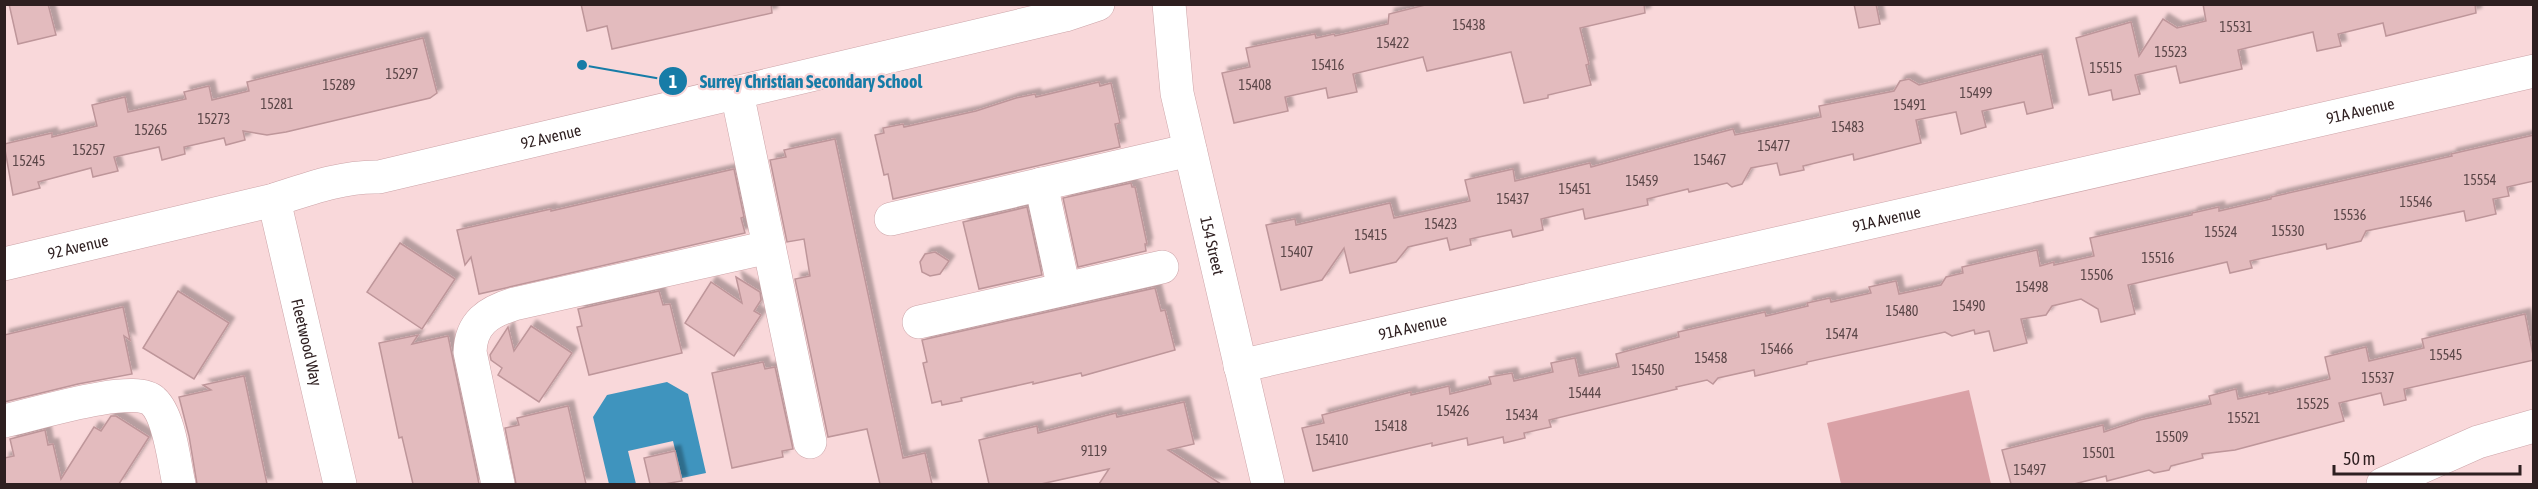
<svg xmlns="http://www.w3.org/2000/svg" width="2538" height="489" viewBox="0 0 2538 489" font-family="'Asap Condensed',sans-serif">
<defs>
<filter id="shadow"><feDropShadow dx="5.5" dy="-5.5" stdDeviation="1.5" flood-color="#0004"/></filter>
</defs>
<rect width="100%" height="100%" fill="#f9d8da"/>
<!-- green -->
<polygon fill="#daa1a6" points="1969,390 1991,484 1841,484 1827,423"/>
<!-- water -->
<polygon fill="#3f94be" points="667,382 688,394 706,473 682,478 673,441 628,451 636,484 609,484 593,417 607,395"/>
<!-- building -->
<g fill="#e3bbbe" stroke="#be969a" stroke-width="1.5" filter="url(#shadow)">
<polygon points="9,4 48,4 56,35 18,44"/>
<polygon points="581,4 771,4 772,13 612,49 607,26 587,31"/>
<polygon points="1429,4 1644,4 1645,13 1580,28 1589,64 1586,65 1591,85 1548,95 1548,98 1524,103 1511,52 1427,71 1423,57 1353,74 1357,92 1328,98 1326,88 1285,97 1288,111 1234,123 1222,73 1250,67 1246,48 1315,34 1316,38 1334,34 1335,36 1388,24 1389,14"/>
<polygon points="1854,4 1876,4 1880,24 1859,28"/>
<polygon points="2203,4 2475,4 2476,13 2386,36 2383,23 2338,34 2341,46 2317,51 2313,32 2238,50 2242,69 2180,83 2176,66 2135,75 2140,94 2113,100 2111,90 2089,95 2076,38 2131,22 2139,56 2163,19 2177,28 2206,21"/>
<polygon points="423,38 437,93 430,98 286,132 267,135 243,131 245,140 226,145 224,138 184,147 185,154 162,160 159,147 114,157 118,171 93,177 91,168 38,182 40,188 13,195 4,144 52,133 52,137 97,126 92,105 125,97 128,112 186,99 184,92 209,86 212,100 249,91 247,82"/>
<polygon points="2042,54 2053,108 2027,114 2024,102 1982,111 1986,127 1961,134 1956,112 1916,120 1921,143 1854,160 1853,154 1803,166 1804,170 1780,175 1777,163 1751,168 1742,184 1732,187 1727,183 1689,192 1688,189 1647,199 1648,205 1585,219 1583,209 1541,219 1543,230 1513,237 1511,230 1470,239 1471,245 1450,250 1447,238 1408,247 1396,262 1350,273 1344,248 1322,280 1281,290 1266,225 1295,219 1296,225 1390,203 1394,218 1470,201 1465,180 1513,169 1515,181 1590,163 1591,167 1733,129 1735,135 1821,117 1819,106 1894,91 1900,81 1909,79 1919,85"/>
<polygon points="1099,82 1100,86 1111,83 1120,123 1115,124 1120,147 893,199 888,174 884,175 875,135 884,133 883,128 903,124 904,127 976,111 1016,98 1035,94 1036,97"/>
<polygon points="2534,135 2534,181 2507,187 2509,196 2493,199 2496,214 2466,221 2464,211 2366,231 2361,241 2327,249 2326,244 2250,261 2252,268 2230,273 2227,262 2128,285 2135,314 2101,322 2098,309 2081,299 2052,306 2046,315 2021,319 2027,343 1994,351 1989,331 1975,334 1974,330 1952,336 1945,332 1807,362 1807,364 1755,376 1754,370 1718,378 1713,384 1707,380 1676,387 1677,389 1549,420 1551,427 1524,433 1525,438 1504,443 1503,437 1468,445 1467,438 1432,446 1432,443 1313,471 1302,428 1324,423 1322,415 1411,392 1411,395 1449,386 1450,394 1491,384 1489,377 1512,373 1514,381 1553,372 1551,363 1575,358 1579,376 1619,367 1616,354 1679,337 1678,332 1765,312 1766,316 1808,306 1807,303 1830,298 1831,302 1871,293 1869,287 1896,281 1899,294 1941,285 1946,277 1963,273 1962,267 2037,250 2040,266 2054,262 2054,265 2094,256 2090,238 2192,215 2192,213 2219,207 2219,211 2271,199 2271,197 2452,156 2451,154"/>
<polygon points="835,139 903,458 925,453 932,484 880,484 867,429 828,437 795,279 810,276 804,239 787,242 770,160 786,157 784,150"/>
<polygon points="734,169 744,217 741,218 745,233 479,294 471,257 465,265 457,230 551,209 551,211"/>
<polygon points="1131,183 1132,187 1135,187 1147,244 1145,244 1146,251 1078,267 1063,198"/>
<polygon points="1027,207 1042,275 979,289 963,222"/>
<polygon points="400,243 455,279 422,329 367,292"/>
<polygon points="935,252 949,261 940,274 930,276 922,272 920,262 925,254"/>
<polygon points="736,277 760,292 761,300 754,311 761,315 734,356 685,323 711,282 742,303"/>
<polygon points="1155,288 1161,311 1165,310 1175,350 1082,376 1081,373 1033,384 1033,382 961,398 962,401 942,405 941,401 932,403 923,363 927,362 922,340"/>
<polygon points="178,291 229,323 194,379 143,348"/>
<polygon points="659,291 663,305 670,304 682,353 589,375 577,327 582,326 578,309"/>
<polygon points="123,307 130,340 124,336 132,374 78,384 4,402 4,335"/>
<polygon points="2525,314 2534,360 2404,389 2406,400 2384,405 2381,393 2339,403 2344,421 2235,450 2202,454 2203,458 2171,466 2169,470 2154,473 2149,470 2107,481 2106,476 2074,484 2011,484 2002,450 2103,425 2104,432 2140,420 2211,404 2209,396 2236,389 2238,399 2269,392 2269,394 2330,379 2325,357 2366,347 2369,361 2424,348 2422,339"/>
<polygon points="531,326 572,353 539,402 498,375 502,368 491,360 490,355 508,327 514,351"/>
<polygon points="418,335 412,344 448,336 479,484 413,484 402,437 399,438 379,343"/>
<polygon points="763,362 765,369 775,367 793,449 782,451 783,457 732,468 712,373"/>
<polygon points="244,376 267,484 197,484 189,436 179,397 211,390 203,385"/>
<polygon points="1184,402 1194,444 1168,450 1221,484 1099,484 1109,469 1041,484 989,484 979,440 1037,426 1038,433 1116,413 1117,417"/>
<polygon points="568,406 586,484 516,484 505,428 519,425 517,418"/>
<polygon points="111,416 116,416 149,437 119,484 4,484 4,458 14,456 10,439 45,430 48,445 53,444 61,479 94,427 101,431"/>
<polygon points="675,451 682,481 664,484 650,484 644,458"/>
</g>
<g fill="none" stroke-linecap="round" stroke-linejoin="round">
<defs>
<g id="minor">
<path id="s1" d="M 1169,4 L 1177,93 L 1268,484"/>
<polyline points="737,93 810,442"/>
<polyline points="1041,184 1064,289"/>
<path id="s2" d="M 274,200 L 340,484"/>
<polyline points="891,219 1190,150"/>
<path id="s3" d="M 4,264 L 274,200 C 308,189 343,176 379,177 L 1065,15 L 1098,4"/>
<polyline points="919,322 1162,267"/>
<path id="s4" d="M 1240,366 L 2534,71"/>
<path d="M 4,421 C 32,415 134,383 153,401 C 170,416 174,463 179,484"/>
<path d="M 498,484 L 470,352 C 471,323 488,312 514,304 L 769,247"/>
<polyline points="2383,484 2478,442 2534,426"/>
</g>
</defs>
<!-- minor casing -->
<use href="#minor" stroke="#cca4a8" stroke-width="34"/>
<!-- minor -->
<use href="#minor" stroke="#fff" stroke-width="33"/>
</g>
<g text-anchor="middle" stroke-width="4.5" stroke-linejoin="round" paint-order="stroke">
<!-- number labels -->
<g font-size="14" fill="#5b4648">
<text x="1469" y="30">15438</text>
<text x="2236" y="32">15531</text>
<text x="1393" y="48">15422</text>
<text x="2171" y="57">15523</text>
<text x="1328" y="70">15416</text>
<text x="2106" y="73">15515</text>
<text x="402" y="79">15297</text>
<text x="339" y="90">15289</text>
<text x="1255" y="90">15408</text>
<text x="1976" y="98">15499</text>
<text x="277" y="109">15281</text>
<text x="1910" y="110">15491</text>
<text x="214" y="124">15273</text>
<text x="1848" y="132">15483</text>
<text x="151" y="135">15265</text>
<text x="1774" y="151">15477</text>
<text x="89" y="155">15257</text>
<text x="1710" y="165">15467</text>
<text x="29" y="166">15245</text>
<text x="2480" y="185">15554</text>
<text x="1642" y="186">15459</text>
<text x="1575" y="194">15451</text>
<text x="1513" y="204">15437</text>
<text x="2416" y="207">15546</text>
<text x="2350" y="220">15536</text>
<text x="1441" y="229">15423</text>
<text x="2288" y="236">15530</text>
<text x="2221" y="237">15524</text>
<text x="1371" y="240">15415</text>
<text x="1297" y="257">15407</text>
<text x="2158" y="263">15516</text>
<text x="2097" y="280">15506</text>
<text x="2032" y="292">15498</text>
<text x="1969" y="311">15490</text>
<text x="1902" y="316">15480</text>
<text x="1842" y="339">15474</text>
<text x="1777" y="354">15466</text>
<text x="2446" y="360">15545</text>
<text x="1711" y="363">15458</text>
<text x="1648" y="375">15450</text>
<text x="2378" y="383">15537</text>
<text x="1585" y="398">15444</text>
<text x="2313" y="409">15525</text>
<text x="1453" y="416">15426</text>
<text x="1522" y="420">15434</text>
<text x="2244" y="423">15521</text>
<text x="1391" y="431">15418</text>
<text x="2172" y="442">15509</text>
<text x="1332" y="445">15410</text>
<text x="1094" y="456">9119</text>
<text x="2099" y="458">15501</text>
<text x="2030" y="475">15497</text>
</g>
<!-- street labels -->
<g font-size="16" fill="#2e1f20" stroke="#f9d8da">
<text dy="6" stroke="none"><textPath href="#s4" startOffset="1149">91A Avenue</textPath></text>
<text dy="6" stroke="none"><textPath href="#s3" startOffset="562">92 Avenue</textPath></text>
<text dy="6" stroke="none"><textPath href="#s4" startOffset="663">91A Avenue</textPath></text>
<text dy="6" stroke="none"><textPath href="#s1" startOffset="246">154 Street</textPath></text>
<text dy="6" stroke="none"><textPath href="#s3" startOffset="76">92 Avenue</textPath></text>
<text dy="6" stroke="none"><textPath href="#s4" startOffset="177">91A Avenue</textPath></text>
<text dy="6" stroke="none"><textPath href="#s2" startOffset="146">Fleetwood Way</textPath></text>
</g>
</g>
<!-- callouts -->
<path fill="none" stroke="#177ca7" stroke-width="2" d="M582 65L673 81"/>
<g fill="#177ca7" stroke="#f9d8da" stroke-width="2">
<circle cx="582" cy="65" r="6"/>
<circle cx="673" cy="81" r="15"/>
</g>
<g font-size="18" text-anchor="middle" font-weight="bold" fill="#fff">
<text x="673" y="88">1</text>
</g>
<g font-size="18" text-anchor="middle" font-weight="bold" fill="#177ca7" stroke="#f9d8da" stroke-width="4.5" stroke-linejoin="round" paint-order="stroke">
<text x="811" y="88">Surrey Christian Secondary School</text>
</g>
<!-- border -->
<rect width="2538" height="489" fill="none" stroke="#2e1f20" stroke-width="12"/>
<!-- scale -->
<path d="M2334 465v9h186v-9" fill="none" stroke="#2e1f20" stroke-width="3"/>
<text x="2343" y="465" font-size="18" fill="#2e1f20" stroke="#f9d8da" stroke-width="4.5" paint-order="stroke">50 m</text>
</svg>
